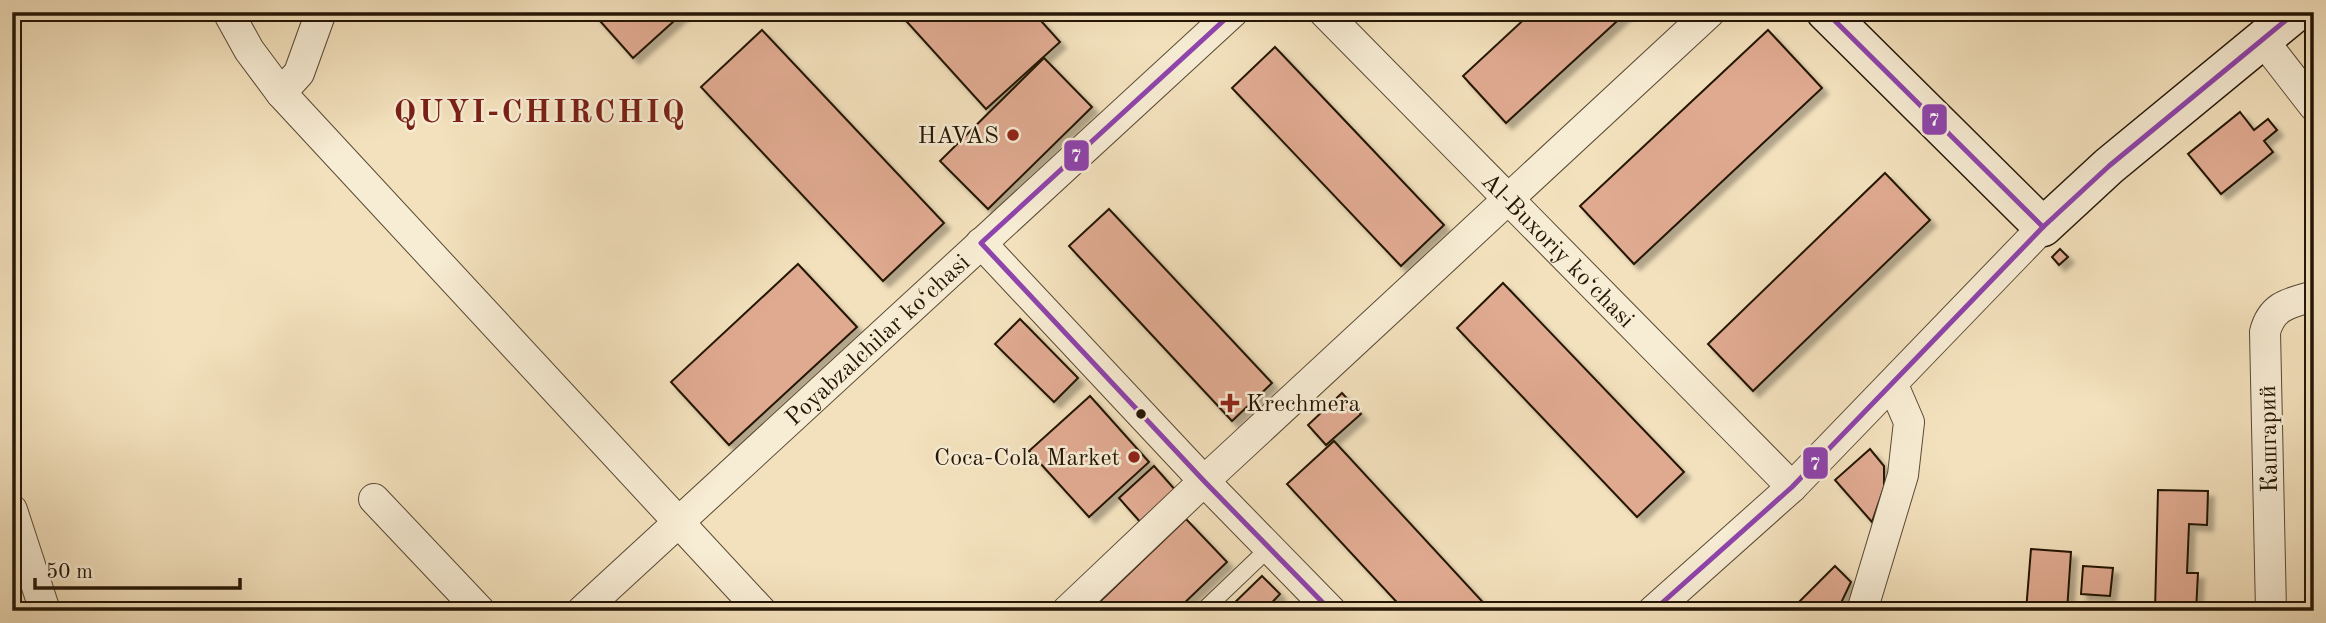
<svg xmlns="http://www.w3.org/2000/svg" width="2326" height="623" viewBox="0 0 2326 623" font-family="'Old Standard TT',serif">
<defs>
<filter id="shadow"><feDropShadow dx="6" dy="6" stdDeviation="2" flood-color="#0004"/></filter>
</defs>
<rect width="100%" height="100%" fill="#f3e1bd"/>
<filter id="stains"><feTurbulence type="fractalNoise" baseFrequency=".00286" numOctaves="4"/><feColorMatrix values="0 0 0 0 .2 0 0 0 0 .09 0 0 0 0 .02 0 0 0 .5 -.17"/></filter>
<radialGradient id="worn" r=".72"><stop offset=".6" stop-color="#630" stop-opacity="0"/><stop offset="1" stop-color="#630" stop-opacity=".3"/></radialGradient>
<!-- building -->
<g fill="#e0aa91" stroke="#241605" stroke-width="2" filter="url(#shadow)">
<polygon points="592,12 684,12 633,58"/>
<polygon points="898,12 1033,12 1060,42 986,109"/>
<polygon points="1532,12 1627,12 1506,123 1463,76"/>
<polygon points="762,30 944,223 883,281 701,87"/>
<polygon points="1768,30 1822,88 1634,264 1580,206"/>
<polygon points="1275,47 1444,225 1401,266 1232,88"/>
<polygon points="1044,58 1092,107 988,209 940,161"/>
<polygon points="2240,112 2254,130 2268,119 2277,130 2264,141 2273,152 2221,194 2188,154"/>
<polygon points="1885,173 1930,220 1753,391 1708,344"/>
<polygon points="1109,209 1272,383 1232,421 1069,246"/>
<polygon points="2060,249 2068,257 2059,265 2052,257"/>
<polygon points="798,264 857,327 729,445 671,382"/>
<polygon points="1503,283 1684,472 1637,517 1457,328"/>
<polygon points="1020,319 1078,378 1054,402 995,344"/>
<polygon points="1342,393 1361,414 1326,445 1308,425"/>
<polygon points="1090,396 1149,462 1089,517 1029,451"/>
<polygon points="1334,441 1491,611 1405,611 1287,484"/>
<polygon points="1870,449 1884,466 1884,487 1872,522 1835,480"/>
<polygon points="1154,466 1177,492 1142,524 1119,498"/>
<polygon points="2158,490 2208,491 2207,525 2189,524 2187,573 2198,573 2196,611 2155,611"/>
<polygon points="1186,519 1227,562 1176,611 1090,611"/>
<polygon points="2031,549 2071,552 2067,611 2026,611"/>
<polygon points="1835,566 1851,582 1841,603 1833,611 1790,611"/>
<polygon points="2083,566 2113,568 2110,596 2081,594"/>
<polygon points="1262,576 1280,594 1264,611 1226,611"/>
</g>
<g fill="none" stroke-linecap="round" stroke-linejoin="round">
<defs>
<polyline id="lane" points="1203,611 1269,548"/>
<g id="street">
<polyline points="228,12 249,50 281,93 761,611"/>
<path id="s1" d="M 1324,12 L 1792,487"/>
<polyline points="2262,39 2314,106"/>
<polyline points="281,93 299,73 321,12"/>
<polyline points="981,243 1204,481 1331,611"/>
<polyline points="374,499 480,611"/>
<polyline points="12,510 45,611"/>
<path id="s2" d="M 582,611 L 1233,12"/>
<polyline points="1067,611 1204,481 1710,12"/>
<polyline points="1653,611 1792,487 2043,227"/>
<polyline points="1862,611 1903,475 1909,422 1893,385"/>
<path d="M 2271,611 L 2265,332 C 2272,305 2290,303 2314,296"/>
</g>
<polyline id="secondary" points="1826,12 2043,227 2109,166 2296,12"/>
</defs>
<!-- lane casing -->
<use href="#lane" stroke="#584933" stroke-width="18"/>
<!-- street casing -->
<use href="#street" stroke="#584933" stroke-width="32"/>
<!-- secondary casing -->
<use href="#secondary" stroke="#241605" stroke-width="41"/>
<!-- lane -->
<use href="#lane" stroke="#f7ecd4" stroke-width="16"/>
<!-- street -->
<use href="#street" stroke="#f7ecd4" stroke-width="30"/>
<!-- secondary -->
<use href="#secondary" stroke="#f7ecd4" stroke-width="38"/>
<defs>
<g id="bus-1">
<polyline points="1233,12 981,243 1204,481 1331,611"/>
<polyline points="1826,12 2043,227"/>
<polyline points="1653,611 1792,487 2043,227 2109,166 2296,12"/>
</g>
</defs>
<!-- bus-1 casing -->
<use href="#bus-1" stroke="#f7ecd4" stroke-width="10"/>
<!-- bus-1 -->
<use href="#bus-1" stroke="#8e44ad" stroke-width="5"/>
</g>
<!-- markers -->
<g fill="#8f2418" stroke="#f7ecd4" stroke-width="2.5">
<circle cx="1013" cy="135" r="7"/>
<path d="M1226.5 392.5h7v7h7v7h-7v7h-7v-7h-7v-7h7z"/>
<circle cx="1134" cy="457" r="7"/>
</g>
<circle fill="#241605" stroke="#f7ecd4" stroke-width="2.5" cx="1141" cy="414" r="6"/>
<g text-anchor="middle" stroke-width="5" stroke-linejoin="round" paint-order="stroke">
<!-- poi labels -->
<g font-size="24" fill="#241605" stroke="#f7ecd4" text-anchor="end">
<text x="999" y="143">HAVAS</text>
<text x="1246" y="411" text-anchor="start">Krechmera</text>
<text x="1120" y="465">Coca-Cola Market</text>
</g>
<!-- street labels -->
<g font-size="24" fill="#241605" stroke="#f7ecd4">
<text dy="8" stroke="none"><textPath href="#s1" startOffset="334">Al-Buxoriy ko‘chasi</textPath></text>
<text dy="8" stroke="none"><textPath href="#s2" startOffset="401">Poyabzalchilar ko‘chasi</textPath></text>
<text transform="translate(2268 439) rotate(-91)" y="8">Кашгарий</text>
</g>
<!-- district labels -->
<g font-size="32" font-weight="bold" letter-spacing="2" fill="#7a1f14" stroke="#f7ecd4">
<text x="540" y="122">QUYI-CHIRCHIQ</text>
</g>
</g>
<g stroke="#f7ecd4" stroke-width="2.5">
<rect x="1921" y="103" width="27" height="33" rx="7" fill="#8e44ad"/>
<rect x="1063" y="139" width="27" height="33" rx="7" fill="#8e44ad"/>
<rect x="1802" y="446" width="27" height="34" rx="7" fill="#8e44ad"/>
</g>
<g font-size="19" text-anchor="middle" font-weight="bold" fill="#fff">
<text x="1934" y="126">7</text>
<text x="1076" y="162">7</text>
<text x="1815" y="470">7</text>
</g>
<!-- margin -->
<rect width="2326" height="623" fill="none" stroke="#f3e1bd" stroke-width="42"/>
<rect x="14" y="14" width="2298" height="595" fill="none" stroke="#241605" stroke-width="3.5"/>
<rect x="21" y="21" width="2284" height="581" fill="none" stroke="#241605" stroke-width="2"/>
<!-- scale -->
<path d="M35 578v10h205v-10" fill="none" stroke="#241605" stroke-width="3.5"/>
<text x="46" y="578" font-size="21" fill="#241605" stroke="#f7ecd4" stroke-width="5" paint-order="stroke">50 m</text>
<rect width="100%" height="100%" filter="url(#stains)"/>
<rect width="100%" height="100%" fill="url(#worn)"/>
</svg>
